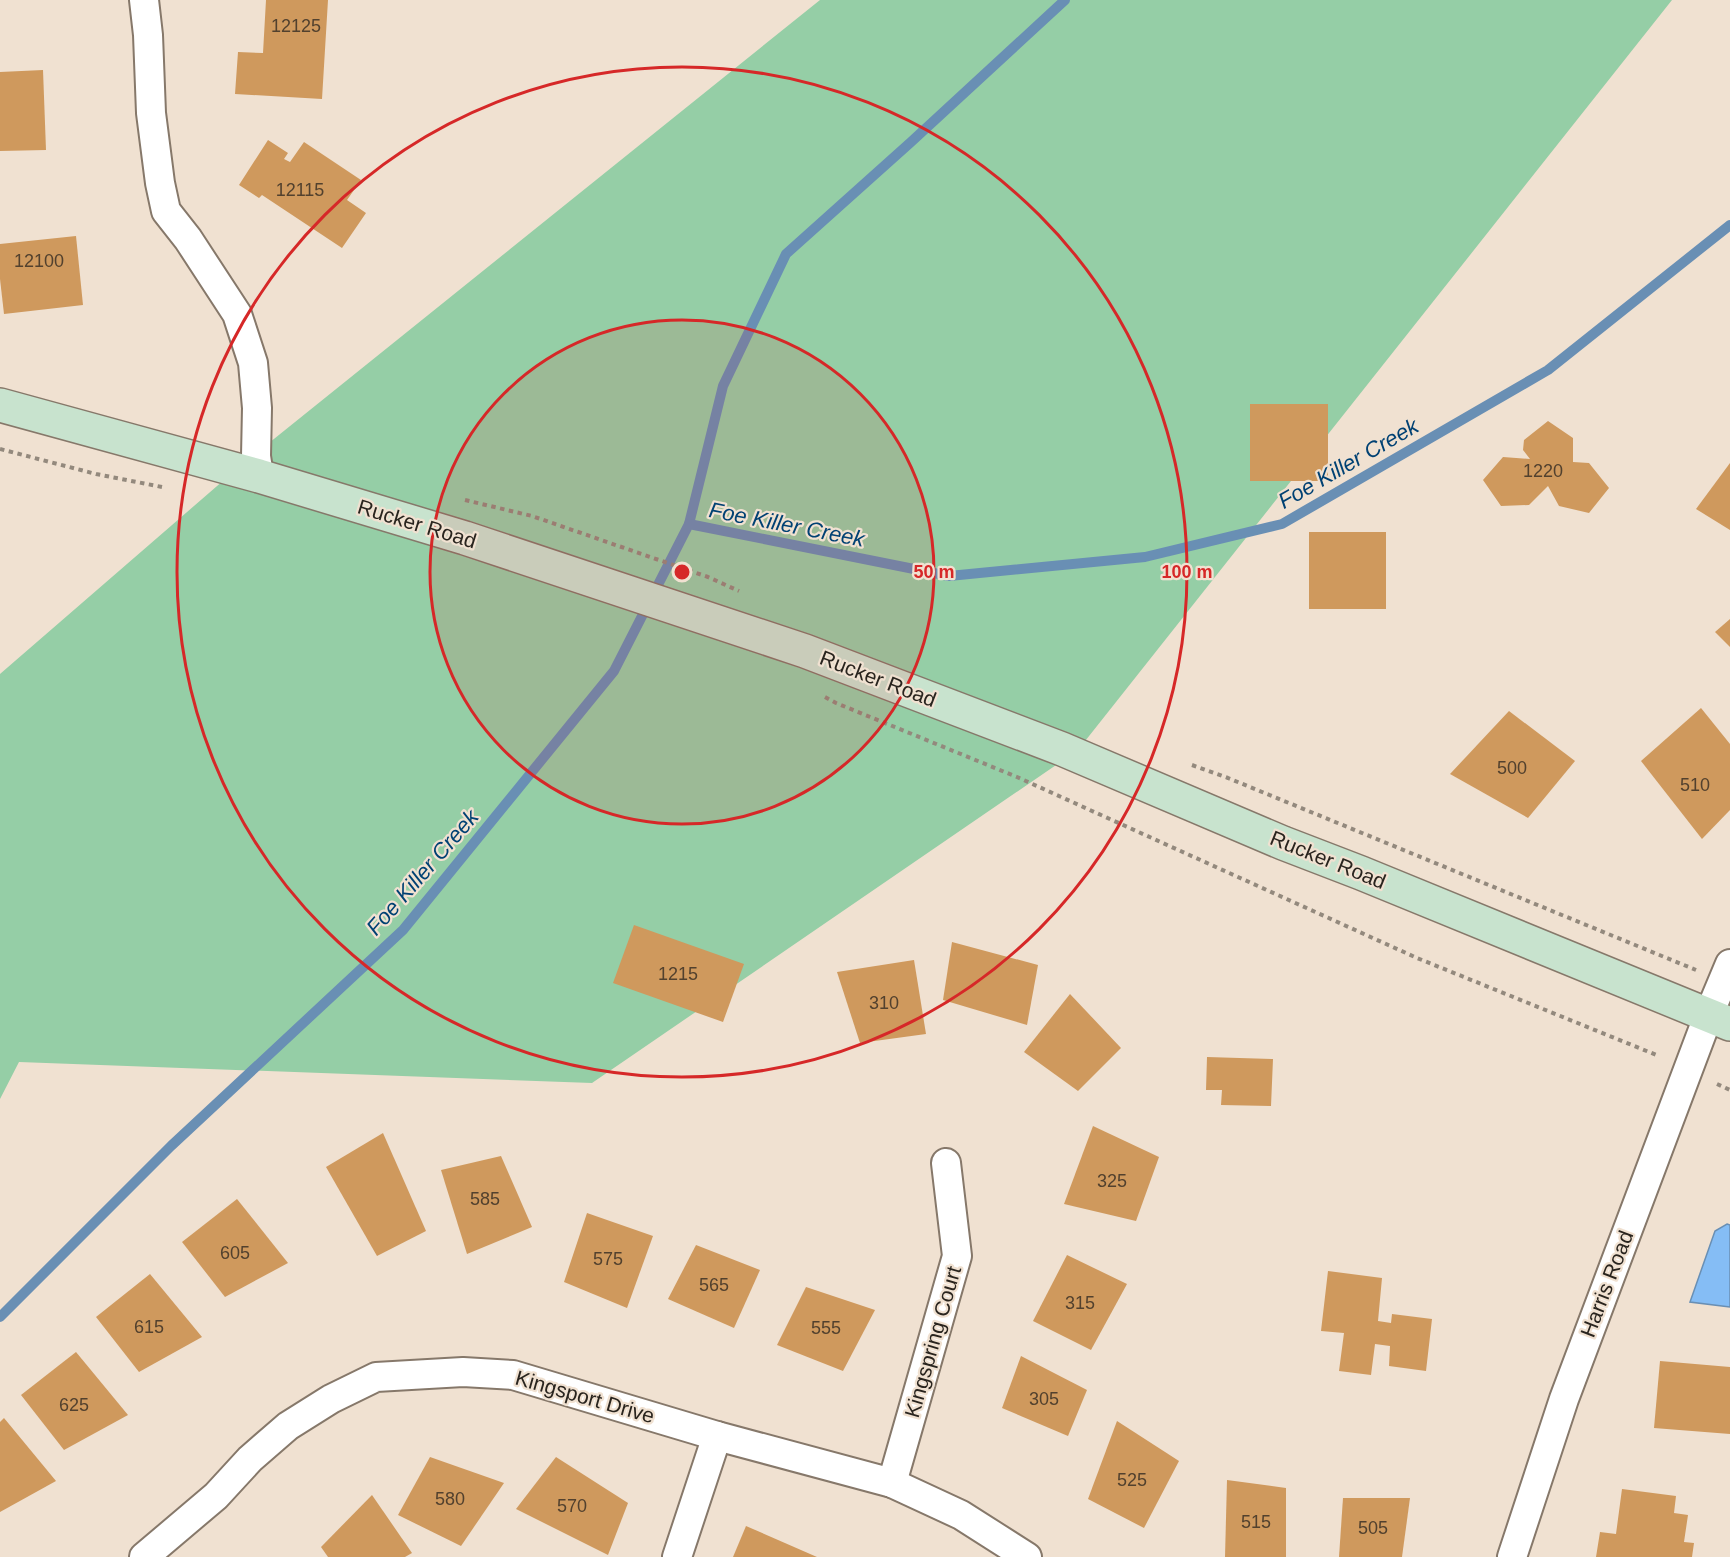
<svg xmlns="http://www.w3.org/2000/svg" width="1730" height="1557" viewBox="0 0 1730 1557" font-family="Arial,sans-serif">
<rect width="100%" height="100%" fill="#f0e1d1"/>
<!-- green -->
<polygon fill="#95cea6" points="820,0 1672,0 1078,750 592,1083 19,1062 0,1099 0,674 239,467"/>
<!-- water -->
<polygon fill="#85bdf5" stroke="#698fb4" stroke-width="1.5" points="1727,1224 1730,1225 1730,1307 1690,1302 1715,1231"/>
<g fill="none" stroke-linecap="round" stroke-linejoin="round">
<!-- stream -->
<g stroke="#698fb4" stroke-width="10">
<polyline points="689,524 723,386 786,254 911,142 1065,0"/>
<polyline points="0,1317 171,1146 403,930 614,671 689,524 949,576 1145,557 1282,524 1548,370 1730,225"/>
</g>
</g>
<!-- building -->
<g fill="#cf995d">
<polygon points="266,0 328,0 322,99 235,94 238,52 263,53"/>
<polygon points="43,70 46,150 0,151 0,72"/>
<polygon points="268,140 288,153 284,159 290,162 304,142 361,180 347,200 366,213 342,248 262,195 259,198 239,185"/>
<polygon points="76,236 83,305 4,314 0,279 0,244"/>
<rect x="1250" y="404" width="78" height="77"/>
<polygon points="1548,421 1573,438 1573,462 1589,463 1609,488 1589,513 1559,506 1548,486 1529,505 1501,506 1483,480 1503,457 1530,459 1523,450 1524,440"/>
<polygon points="1730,463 1730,530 1696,509"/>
<rect x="1309" y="532" width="77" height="77"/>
<polygon points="1730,619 1730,647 1715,632"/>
<polygon points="1701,708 1730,744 1730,810 1702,839 1641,761"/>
<polygon points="1509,711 1575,761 1528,818 1450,774"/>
<polygon points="634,925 744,964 723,1022 613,983"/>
<polygon points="952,942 1038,965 1027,1025 943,1000"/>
<polygon points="914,960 926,1034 860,1043 837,972"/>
<polygon points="1070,994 1121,1048 1078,1091 1024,1052"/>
<polygon points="1207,1057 1273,1059 1271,1106 1221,1105 1222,1090 1206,1090"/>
<polygon points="1093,1126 1159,1157 1136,1221 1064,1204"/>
<polygon points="383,1133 426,1231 377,1256 326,1167"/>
<polygon points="501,1156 532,1227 467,1254 441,1170"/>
<polygon points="237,1199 288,1263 225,1297 182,1242"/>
<polygon points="587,1213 653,1236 627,1308 564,1282"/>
<polygon points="696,1245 760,1270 734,1328 668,1299"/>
<polygon points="1067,1255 1127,1284 1091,1350 1033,1321"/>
<polygon points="1328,1271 1382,1278 1378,1321 1391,1323 1392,1314 1432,1319 1426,1371 1389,1366 1390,1346 1375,1344 1371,1375 1339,1371 1344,1333 1321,1331"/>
<polygon points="150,1274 202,1337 139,1372 96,1317"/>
<polygon points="806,1287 875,1310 843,1371 777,1345"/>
<polygon points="76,1352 128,1415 64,1450 21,1395"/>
<polygon points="1021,1356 1087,1390 1068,1436 1002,1408"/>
<polygon points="1660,1361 1730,1367 1730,1434 1654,1428"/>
<polygon points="4,1418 56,1481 0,1512 0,1422"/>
<polygon points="1117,1421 1179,1461 1144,1528 1088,1499"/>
<polygon points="430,1457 504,1483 461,1546 398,1515"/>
<polygon points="556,1457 628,1503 608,1555 516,1509"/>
<polygon points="1227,1480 1286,1488 1286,1557 1225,1557"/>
<polygon points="1622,1489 1676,1496 1674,1513 1688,1515 1684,1542 1694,1543 1692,1557 1596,1557 1600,1532 1616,1534"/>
<polygon points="372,1495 412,1553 405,1557 328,1557 321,1547"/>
<polygon points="1343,1498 1410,1498 1402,1557 1339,1557"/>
<polygon points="746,1526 817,1557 733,1557"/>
</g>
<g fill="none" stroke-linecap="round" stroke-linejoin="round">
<defs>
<g id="street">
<polyline points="144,0 148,35 151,113 160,183 166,211 188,239 237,314 253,363 257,408 256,456 259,476"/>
<polyline points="892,1483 957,1256 946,1163"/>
<polyline points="144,1557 216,1496 250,1459 288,1426 331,1399 376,1377 463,1372 513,1375 717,1436 892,1483 961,1515 1027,1557"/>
<polyline points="677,1557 717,1436"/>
<polyline points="1512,1557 1564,1399 1709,1014 1730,964"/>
</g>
<polyline id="secondary" points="0,405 259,476 465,538 805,651 1062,749 1283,843 1361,873 1730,1024"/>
</defs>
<!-- street casing -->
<use href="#street" stroke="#86786a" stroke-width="32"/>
<!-- secondary casing -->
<use href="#secondary" stroke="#86786a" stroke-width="36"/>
<!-- path -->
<g stroke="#93897d" stroke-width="4" stroke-dasharray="4.5 4.5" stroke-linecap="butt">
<polyline points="0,449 96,474 162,487"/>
<polyline points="465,500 532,516 708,577 739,591"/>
<polyline points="825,697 836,703 1017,777 1417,958 1659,1056"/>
<polyline points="1192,765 1228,778 1696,970"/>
<polyline points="1717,1084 1730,1090"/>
</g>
<!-- street -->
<use href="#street" stroke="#fff" stroke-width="28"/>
<!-- secondary -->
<use href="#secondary" stroke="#c8e3ce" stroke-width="33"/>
</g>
<!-- distance rings -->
<circle cx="682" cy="572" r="252" fill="#d62828" fill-opacity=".12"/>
<g fill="none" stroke="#d62828" stroke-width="3">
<circle cx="682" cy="572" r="252"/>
<circle cx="682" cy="572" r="505"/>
</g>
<g text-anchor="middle" stroke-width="4.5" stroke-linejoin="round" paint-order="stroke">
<!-- number labels -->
<g font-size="18" fill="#52412e">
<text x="296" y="32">12125</text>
<text x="300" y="196">12115</text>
<text x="39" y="267">12100</text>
<text x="1543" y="477">1220</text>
<text x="1512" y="774">500</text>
<text x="1695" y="791">510</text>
<text x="678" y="980">1215</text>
<text x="884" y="1009">310</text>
<text x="1112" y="1187">325</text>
<text x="485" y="1205">585</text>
<text x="235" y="1259">605</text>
<text x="608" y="1265">575</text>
<text x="714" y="1291">565</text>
<text x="1080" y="1309">315</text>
<text x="149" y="1333">615</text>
<text x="826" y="1334">555</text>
<text x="1044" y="1405">305</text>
<text x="74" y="1411">625</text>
<text x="1132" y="1486">525</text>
<text x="450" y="1505">580</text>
<text x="572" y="1512">570</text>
<text x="1256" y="1528">515</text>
<text x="1373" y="1534">505</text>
</g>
<!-- street labels -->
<g font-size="21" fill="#29241e" stroke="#f0e1d1">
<text transform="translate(417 524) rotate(17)" y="7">Rucker Road</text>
<text transform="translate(878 679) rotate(21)" y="7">Rucker Road</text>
<text transform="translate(1328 860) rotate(22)" y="7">Rucker Road</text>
<text transform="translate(1607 1284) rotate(-69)" y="7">Harris Road</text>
<text transform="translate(933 1342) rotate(-74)" y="7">Kingspring Court</text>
<text transform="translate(585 1397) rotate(16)" y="7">Kingsport Drive</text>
</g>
<!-- water labels -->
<g font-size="22" font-style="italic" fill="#004173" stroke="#f0e1d1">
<text transform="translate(1348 463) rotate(-30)" y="8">Foe Killer Creek</text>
<text transform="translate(787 524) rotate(11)" y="8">Foe Killer Creek</text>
<text transform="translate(422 872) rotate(-49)" y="8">Foe Killer Creek</text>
</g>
</g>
<circle cx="682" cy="572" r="9" fill="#d62828" stroke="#f0e1d1" stroke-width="3"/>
<g font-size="18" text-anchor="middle" font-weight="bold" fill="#d62828" stroke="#f0e1d1" stroke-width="4.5" stroke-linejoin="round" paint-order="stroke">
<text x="934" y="578">50 m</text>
<text x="1187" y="578">100 m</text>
</g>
</svg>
